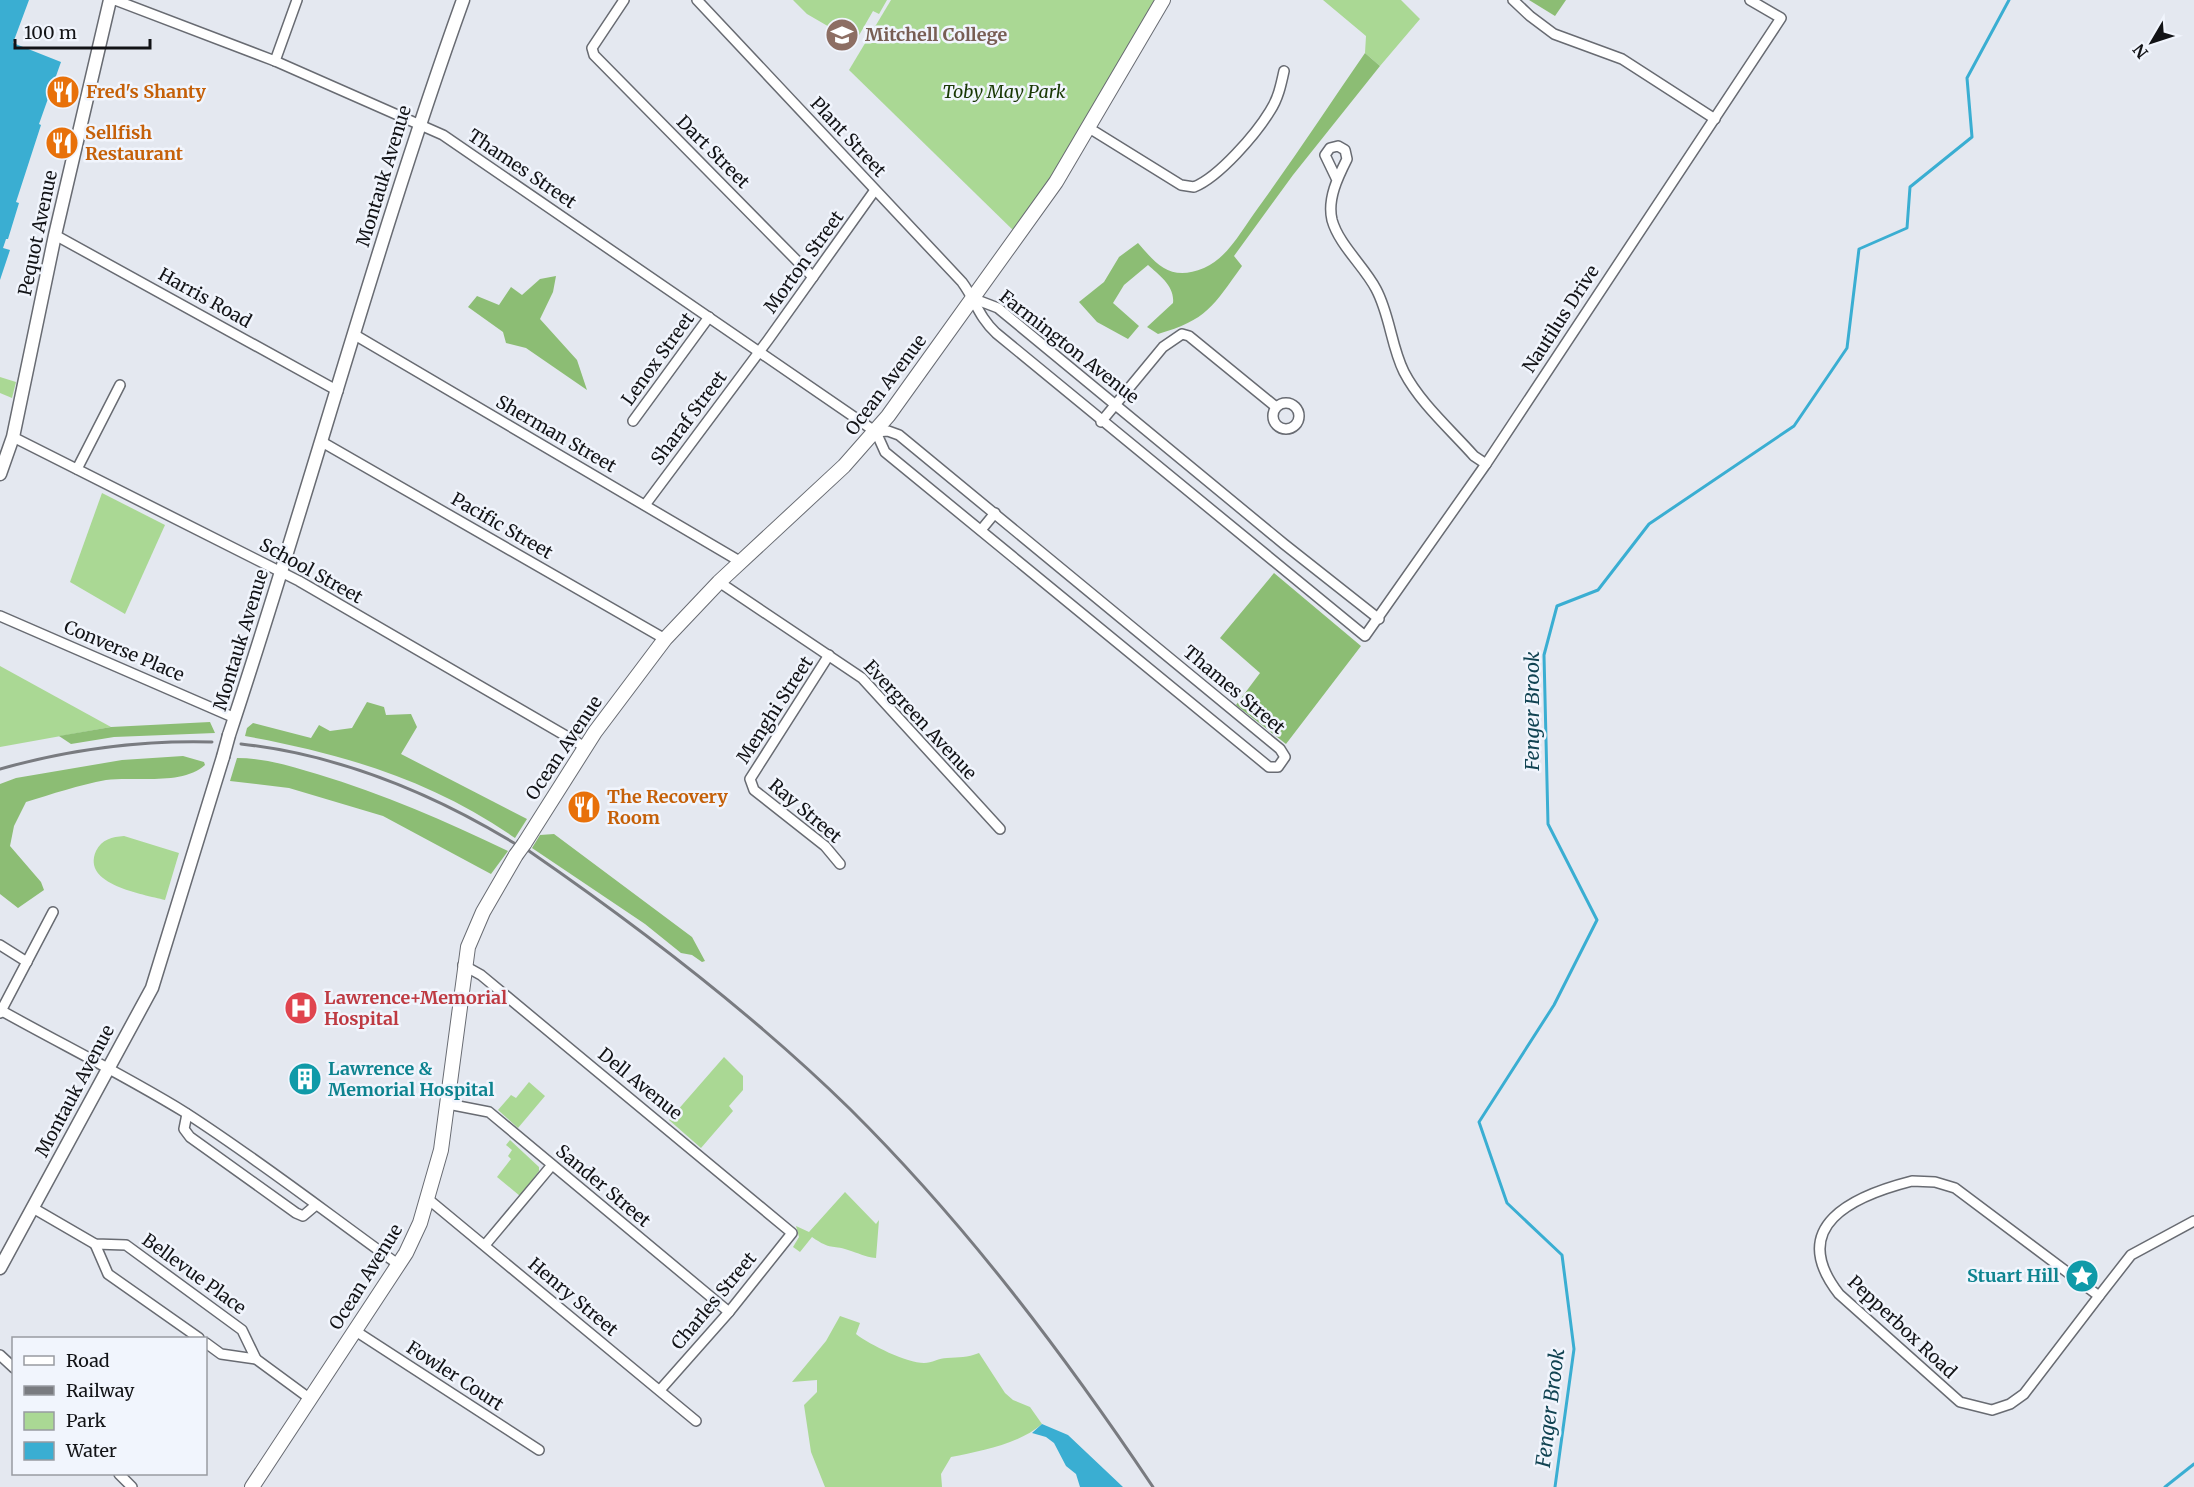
<svg xmlns="http://www.w3.org/2000/svg" width="2194" height="1487" viewBox="0 0 2194 1487" font-family="Merriweather,serif">
<rect width="100%" height="100%" fill="#e4e8f0"/>
<!-- green -->
<g fill="#aad894">
<polygon points="793,0 887,0 879,14 873,11 858,37 850,39 807,14"/>
<polygon points="891,0 1163,0 1018,235 849,70"/>
<polygon points="1323,0 1401,0 1420,19 1380,66 1365,53 1366,36"/>
<polygon points="0,377 16,382 12,398 0,393"/>
<polygon points="102,493 165,525 125,614 70,582"/>
<polygon points="0,666 111,727 0,747"/>
<path d="M 124,836 L 179,853 L 165,900 C 143,894 81,885 96,851 C 102,839 112,837 124,836 Z"/>
<polygon points="724,1057 743,1076 743,1090 729,1106 733,1111 701,1148 669,1120"/>
<polygon points="529,1082 545,1096 518,1128 498,1110 511,1095 516,1098"/>
<polygon points="510,1140 539,1167 539,1171 520,1196 497,1177 511,1159 508,1156 512,1150 506,1145"/>
<path d="M 845,1192 L 876,1224 L 879,1220 L 876,1258 C 864,1257 859,1253 848,1250 C 831,1244 832,1251 812,1237 L 800,1252 L 793,1247 L 799,1237 L 796,1226 L 809,1232 Z"/>
<path d="M 840,1316 L 860,1323 L 856,1334 C 870,1345 907,1363 924,1363 C 932,1363 939,1358 947,1358 C 959,1357 967,1358 979,1353 L 1005,1393 L 1013,1400 L 1030,1407 L 1042,1424 C 1019,1444 981,1451 951,1457 L 941,1474 L 942,1487 L 825,1487 L 811,1452 L 804,1405 L 817,1392 L 817,1380 L 792,1382 L 826,1341 Z"/>
</g>
<!-- forest -->
<g fill="#8cbd74">
<polygon points="1529,0 1566,0 1555,16"/>
<path d="M 1365,53 L 1380,66 L 1293,175 L 1234,256 L 1242,266 C 1213,306 1207,320 1158,334 L 1147,327 L 1173,303 C 1175,286 1159,275 1148,265 L 1124,285 L 1113,303 L 1139,326 L 1128,339 L 1097,322 L 1079,302 L 1104,282 L 1119,257 L 1138,243 C 1157,265 1171,282 1204,268 C 1228,258 1243,228 1258,208 C 1295,157 1329,105 1365,53 Z"/>
<polygon points="556,276 553,292 540,319 577,360 587,390 526,348 506,343 503,332 468,307 477,296 499,305 511,287 522,295 540,279"/>
<polygon points="1274,573 1361,646 1286,744 1236,705 1260,673 1220,638"/>
<path d="M 367,702 L 384,707 L 386,715 L 411,714 L 417,727 L 401,754 L 527,819 L 515,838 C 434,781 341,753 245,736 L 247,728 L 253,723 L 311,738 L 319,725 L 330,731 L 352,728 Z"/>
<polygon points="210,722 215,733 114,737 71,744 59,736 111,727"/>
<path d="M 183,756 L 204,762 L 205,765 C 182,786 134,776 106,780 C 79,785 52,794 26,802 L 14,826 L 10,846 L 41,882 L 44,890 L 18,908 L 0,894 L 0,784 L 16,778 L 122,760 Z"/>
<path d="M 237,758 C 265,758 290,766 317,774 C 383,794 446,821 508,851 L 491,874 L 383,816 L 289,788 L 230,781 Z"/>
<polygon points="554,834 692,937 705,961 702,962 692,955 681,953 645,924 532,848 540,835"/>
</g>
<!-- water -->
<g fill="#3aaed2">
<polygon points="0,0 29,0 13,43 61,62 39,124 41,125 18,196 16,202 19,203 8,239 6,239 3,248 10,250 0,280"/>
<polygon points="1042,1424 1068,1435 1123,1487 1080,1487 1076,1474 1066,1466 1054,1443 1046,1437 1032,1433"/>
</g>
<g fill="none" stroke-linecap="round" stroke-linejoin="round">
<!-- stream -->
<g stroke="#3aaed2" stroke-width="3">
<polyline points="1555,1487 1574,1349 1562,1255 1507,1203 1479,1122 1554,1005 1597,920 1548,824 1544,655 1557,606 1598,590 1649,524 1794,426 1847,348 1859,249 1907,228 1910,187 1972,137 1967,78 2009,0"/>
<polyline points="2165,1487 2194,1464"/>
</g>
<defs>
<g id="minor">
<polyline points="115,0 275,61 443,135 876,432 888,431 899,435 1280,749 1285,757 1278,767 1269,767 885,452 876,432"/>
<polyline points="624,0 592,48 594,55 813,277"/>
<path d="M 697,0 L 962,282 C 976,301 978,316 996,333 L 1365,636 L 1486,464 L 1781,18 L 1750,0"/>
<polyline points="1513,0 1530,16 1554,34 1622,59 1715,119"/>
<polyline points="275,61 297,0"/>
<path d="M 1089,128 L 1181,185 L 1194,187 C 1219,177 1256,134 1270,111 C 1278,99 1281,85 1284,71"/>
<path d="M 1337,180 L 1325,155 L 1330,148 L 1338,146 L 1345,150 L 1347,159 C 1338,177 1327,199 1332,220 C 1339,245 1364,266 1376,289 C 1390,315 1391,346 1404,372 C 1420,403 1451,430 1474,456 L 1486,464"/>
<polyline points="55,235 338,391"/>
<polyline points="972,298 998,308 1284,544 1379,619"/>
<polyline points="355,335 741,562"/>
<circle cx="1286" cy="416" r="13"/>
<polyline points="633,421 709,317"/>
<polyline points="1101,422 1163,347 1182,334 1189,336 1276,407"/>
<polyline points="13,437 299,581 585,747"/>
<polyline points="322,442 665,639"/>
<polyline points="77,469 120,385"/>
<polyline points="645,505 768,340 875,190"/>
<polyline points="981,530 995,513"/>
<polyline points="719,582 862,678 1000,829"/>
<polyline points="0,616 235,718"/>
<polyline points="829,655 750,779 754,790 825,846 840,864"/>
<polyline points="0,945 27,962"/>
<polyline points="463,965 481,975 792,1233 729,1312 660,1390"/>
<path d="M 2,1011 C 63,1045 126,1076 186,1113 C 259,1160 328,1214 399,1265"/>
<polyline points="0,1013 53,912"/>
<polyline points="448,1104 489,1112 729,1312"/>
<polyline points="187,1114 184,1129 190,1137 296,1213 303,1216 316,1205"/>
<path d="M 1912,1181 L 1935,1182 L 1955,1188 L 2099,1296 L 2024,1394 L 2010,1404 L 1992,1410 L 1960,1402 L 1839,1294 C 1786,1226 1853,1196 1912,1181 Z"/>
<polyline points="428,1199 696,1421"/>
<polyline points="33,1208 95,1244 126,1245 242,1330 256,1359"/>
<polyline points="95,1244 108,1274 199,1338"/>
<polyline points="485,1245 552,1165"/>
<polyline points="2099,1296 2131,1255 2194,1221"/>
<polyline points="354,1330 539,1450"/>
<polyline points="206,1343 221,1354 256,1359 309,1398"/>
<polyline points="0,1355 14,1368"/>
<polyline points="119,1474 132,1487"/>
</g>
<g id="tertiary">
<polyline points="0,474 13,437 55,235 110,0"/>
<path d="M 229,735 C 310,491 376,242 463,0"/>
<polyline points="0,1268 152,988 223,757"/>
</g>
<g id="secondary">
<polyline points="524,844 595,732 665,639 719,582 844,466 888,416 1056,182 1163,0"/>
<polyline points="252,1487 406,1253 420,1223 441,1150 468,947 483,912 516,855"/>
</g>
</defs>
<!-- minor casing -->
<use href="#minor" stroke="#686b72" stroke-width="12"/>
<!-- tertiary casing -->
<use href="#tertiary" stroke="#686b72" stroke-width="15"/>
<!-- secondary casing -->
<use href="#secondary" stroke="#686b72" stroke-width="16"/>
<!-- minor -->
<use href="#minor" stroke="#fff" stroke-width="9"/>
<!-- tertiary -->
<use href="#tertiary" stroke="#fff" stroke-width="12"/>
<!-- secondary -->
<use href="#secondary" stroke="#fff" stroke-width="14"/>
<!-- rail -->
<g stroke="#797b80" stroke-width="3">
<path d="M 241,744 C 340,755 430,792 514,843"/>
<path d="M 0,769 C 71,749 138,740 212,742"/>
<path d="M 529,851 C 642,929 752,1013 850,1109 C 965,1223 1063,1353 1153,1487"/>
</g>
<defs>
<polyline id="tertiary-bridge" points="223,757 229,735"/>
<polyline id="secondary-bridge" points="516,855 524,844"/>
</defs>
<!-- tertiary-bridge casing -->
<use href="#tertiary-bridge" stroke="#686b72" stroke-width="15" stroke-linecap="butt"/>
<!-- secondary-bridge casing -->
<use href="#secondary-bridge" stroke="#686b72" stroke-width="16" stroke-linecap="butt"/>
<!-- tertiary-bridge -->
<use href="#tertiary-bridge" stroke="#fff" stroke-width="12"/>
<!-- secondary-bridge -->
<use href="#secondary-bridge" stroke="#fff" stroke-width="14"/>
</g>
<!-- icons -->
<defs>
<symbol id="university-disc" viewBox="-11 -11 22 22"><circle r="9.5" fill="#8d6e63" stroke="#f1f5fd"/><path d="M0-5L7-2L0 1L-7-2ZM-4 1L0 2.5L4 1V4Q0 6-4 4Z" fill="#fff"/></symbol>
<symbol id="restaurant-disc" viewBox="-11 -11 22 22"><circle r="9.5" fill="#e8710a" stroke="#f1f5fd"/><path d="M-5-6h1v4h1v-4h1v4h1v-4h1v5L-1.5 .5V6h-2V.5L-5-1ZM5-6V6H3V1.5H1.5Q1.5-4 5-6Z" fill="#fff"/></symbol>
<symbol id="hospital-disc" viewBox="-11 -11 22 22"><circle r="9.5" fill="#e0444e" stroke="#f1f5fd"/><path d="M-5-5h3v3.5h4V-5h3V5h-3V1.5h-4V5h-3Z" fill="#fff"/></symbol>
<symbol id="building-disc" viewBox="-11 -11 22 22"><circle r="9.5" fill="#0f9aa8" stroke="#f1f5fd"/><path d="M-4-6H4V6H1V3H-1V6H-4ZM-2.5-4.3h1.7v1.8h-1.7ZM.8-4.3h1.7v1.8H.8ZM-2.5-1h1.7V.8h-1.7ZM.8-1h1.7V.8H.8Z" fill="#fff"/></symbol>
<symbol id="sight-disc" viewBox="-11 -11 22 22"><circle r="9.5" fill="#0f9aa8" stroke="#f1f5fd"/><path d="M0-6L1.8-2.2L6-1.7L2.9 1.2L3.7 5.4L0 3.3L-3.7 5.4L-2.9 1.2L-6-1.7L-1.8-2.2Z" fill="#fff"/></symbol>
</defs>
<g fill-rule="evenodd">
<use href="#university-disc" x="823" y="16" width="38" height="38"/>
<use href="#restaurant-disc" x="44" y="73" width="38" height="38"/>
<use href="#restaurant-disc" x="43" y="124" width="38" height="38"/>
<use href="#restaurant-disc" x="565" y="788" width="38" height="38"/>
<use href="#hospital-disc" x="282" y="989" width="38" height="38"/>
<use href="#building-disc" x="286" y="1060" width="38" height="38"/>
<use href="#sight-disc" x="2063" y="1257" width="38" height="38"/>
</g>
<g text-anchor="middle" stroke-width="5" stroke-linejoin="round" paint-order="stroke">
<!-- education labels -->
<g font-size="18" font-weight="bold" fill="#785e54" stroke="#f1f5fd" text-anchor="start">
<text x="865" y="41">Mitchell College</text>
</g>
<!-- food labels -->
<g font-size="18" font-weight="bold" fill="#c56008" stroke="#f1f5fd" text-anchor="start">
<text x="86" y="98">Fred's Shanty</text>
<text x="85" y="139">Sellfish<tspan x="85" dy="21">Restaurant</tspan></text>
<text x="607" y="803">The Recovery<tspan x="607" dy="21">Room</tspan></text>
</g>
<!-- park labels -->
<g font-size="18" font-style="italic" fill="#193804" stroke="#f1f5fd">
<text x="1004" y="98">Toby May Park</text>
</g>
<!-- street labels -->
<g font-size="18" fill="#121316" stroke="#f1f5fd">
<text transform="translate(848 137) rotate(47)" y="6">Plant Street</text>
<text transform="translate(713 152) rotate(45)" y="6">Dart Street</text>
<text transform="translate(522 169) rotate(34)" y="6">Thames Street</text>
<text transform="translate(384 176) rotate(-73)" y="6">Montauk Avenue</text>
<text transform="translate(38 233) rotate(-78)" y="6">Pequot Avenue</text>
<text transform="translate(804 262) rotate(-54)" y="6">Morton Street</text>
<text transform="translate(205 298) rotate(29)" y="6">Harris Road</text>
<text transform="translate(1561 319) rotate(-57)" y="6">Nautilus Drive</text>
<text transform="translate(1069 347) rotate(38)" y="6">Farmington Avenue</text>
<text transform="translate(658 359) rotate(-54)" y="6">Lenox Street</text>
<text transform="translate(886 385) rotate(-53)" y="6">Ocean Avenue</text>
<text transform="translate(689 418) rotate(-53)" y="6">Sharaf Street</text>
<text transform="translate(556 434) rotate(30)" y="6">Sherman Street</text>
<text transform="translate(502 526) rotate(30)" y="6">Pacific Street</text>
<text transform="translate(311 571) rotate(29)" y="6">School Street</text>
<text transform="translate(241 640) rotate(-73)" y="6">Montauk Avenue</text>
<text transform="translate(124 651) rotate(23)" y="6">Converse Place</text>
<text transform="translate(1234 690) rotate(40)" y="6">Thames Street</text>
<text transform="translate(775 710) rotate(-57)" y="6">Menghi Street</text>
<text transform="translate(920 720) rotate(47)" y="6">Evergreen Avenue</text>
<text transform="translate(564 748) rotate(-56)" y="6">Ocean Avenue</text>
<text transform="translate(805 811) rotate(40)" y="6">Ray Street</text>
<text transform="translate(640 1084) rotate(39)" y="6">Dell Avenue</text>
<text transform="translate(75 1091) rotate(-62)" y="6">Montauk Avenue</text>
<text transform="translate(603 1186) rotate(40)" y="6">Sander Street</text>
<text transform="translate(194 1274) rotate(36)" y="6">Bellevue Place</text>
<text transform="translate(366 1277) rotate(-58)" y="6">Ocean Avenue</text>
<text transform="translate(573 1297) rotate(40)" y="6">Henry Street</text>
<text transform="translate(714 1301) rotate(-50)" y="6">Charles Street</text>
<text transform="translate(1902 1327) rotate(43)" y="6">Pepperbox Road</text>
<text transform="translate(455 1376) rotate(33)" y="6">Fowler Court</text>
</g>
<!-- health labels -->
<g font-size="18" font-weight="bold" fill="#be3a42" stroke="#f1f5fd" text-anchor="start">
<text x="324" y="1004">Lawrence+Memorial<tspan x="324" dy="21">Hospital</tspan></text>
</g>
<!-- culture labels -->
<g font-size="18" font-weight="bold" fill="#0d838f" stroke="#f1f5fd" text-anchor="start">
<text x="328" y="1075">Lawrence &amp;<tspan x="328" dy="21">Memorial Hospital</tspan></text>
<text x="2059" y="1282" text-anchor="end">Stuart Hill</text>
</g>
<!-- water labels -->
<g font-size="20" font-style="italic" fill="#114352" stroke="#f1f5fd">
<text transform="translate(1532 711) rotate(-90)" y="7">Fenger Brook</text>
<text transform="translate(1550 1408) rotate(-83)" y="7">Fenger Brook</text>
</g>
</g>
<!-- legend -->
<rect x="12" y="1337" width="195" height="138" fill="#f1f5fd" stroke="#989ba1" stroke-width="1.5"/>
<rect x="24" y="1356" width="30" height="9" fill="#ffffff" stroke="#989ba1" stroke-width="1.5"/>
<text x="66" y="1367" font-size="18" fill="#121316">Road</text>
<rect x="24" y="1386" width="30" height="9" fill="#797b80" stroke="#989ba1" stroke-width="1.5"/>
<text x="66" y="1397" font-size="18" fill="#121316">Railway</text>
<rect x="24" y="1412" width="30" height="18" fill="#aad894" stroke="#989ba1" stroke-width="1.5"/>
<text x="66" y="1427" font-size="18" fill="#121316">Park</text>
<rect x="24" y="1442" width="30" height="18" fill="#3aaed2" stroke="#989ba1" stroke-width="1.5"/>
<text x="66" y="1457" font-size="18" fill="#121316">Water</text>
<!-- north arrow -->
<g transform="translate(2152 42) rotate(231)" stroke="#f1f5fd" stroke-width="4.5" paint-order="stroke">
<path d="M0-4.5L10 22L0 15L-10 22Z" fill="#121316"/>
<text y="-9" font-size="16" font-weight="bold" text-anchor="middle" fill="#121316">N</text>
</g>
<!-- scale -->
<path d="M15 39v9h135v-9" fill="none" stroke="#121316" stroke-width="3"/>
<text x="24" y="39" font-size="18" fill="#121316" stroke="#f1f5fd" stroke-width="4.5" paint-order="stroke">100 m</text>
</svg>
